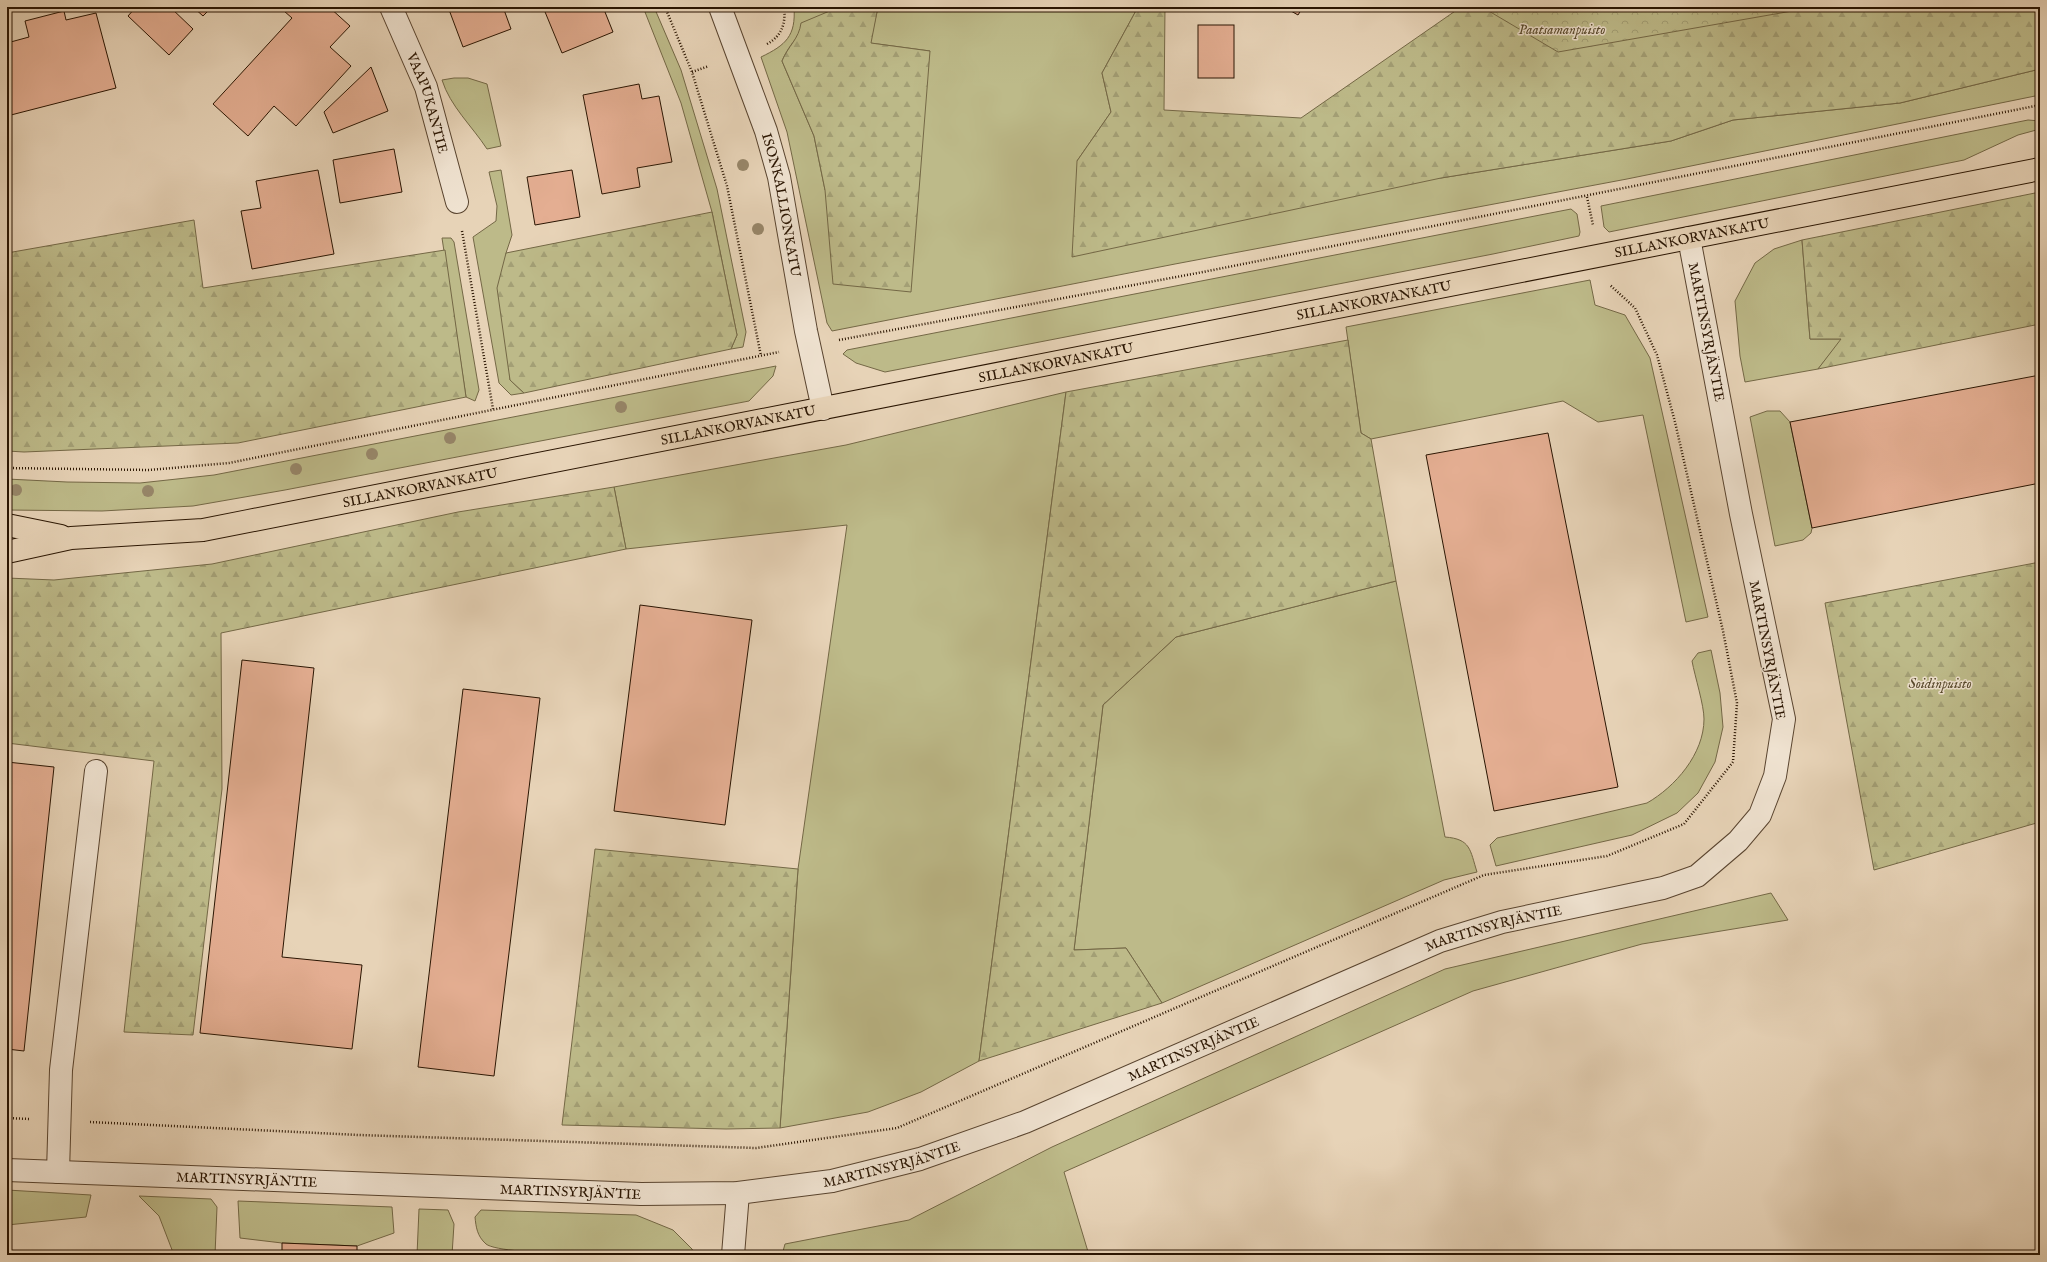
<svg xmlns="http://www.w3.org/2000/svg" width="2047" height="1262" viewBox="0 0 2047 1262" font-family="'IM FELL English',serif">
<defs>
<pattern id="forest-firs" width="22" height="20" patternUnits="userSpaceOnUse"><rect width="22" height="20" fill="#bdba89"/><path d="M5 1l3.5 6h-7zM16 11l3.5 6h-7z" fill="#a39f75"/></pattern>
<pattern id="park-crowns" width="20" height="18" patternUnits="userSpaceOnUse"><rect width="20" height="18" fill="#bdba89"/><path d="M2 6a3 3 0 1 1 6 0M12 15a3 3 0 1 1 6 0" fill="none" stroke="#a39f75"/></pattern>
</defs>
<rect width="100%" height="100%" fill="#e7d3b7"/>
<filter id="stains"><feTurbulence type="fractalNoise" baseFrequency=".005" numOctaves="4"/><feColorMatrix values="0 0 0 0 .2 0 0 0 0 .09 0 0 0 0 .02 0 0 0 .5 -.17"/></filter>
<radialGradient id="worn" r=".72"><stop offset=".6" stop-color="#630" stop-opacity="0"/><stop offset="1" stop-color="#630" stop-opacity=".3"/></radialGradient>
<!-- green -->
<g fill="#bdba89" stroke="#746846">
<polygon points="643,7 654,7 681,70 717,189 746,332 743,347 731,349 737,335 712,212 681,103"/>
<path d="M 794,7 L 847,7 C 819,13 793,35 782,61 L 814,136 L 825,190 L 930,51 L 870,43 L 878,7 L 1138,7 L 1102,73 L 1111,112 L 1077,161 L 1441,178 L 1671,141 L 1733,120 L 1900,103 L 2040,69 L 2040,95 L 1627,179 L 1175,264 L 832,331 L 827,323 L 787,132 L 761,57 C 786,45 796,36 794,7 Z"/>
<path d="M 454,78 L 468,78 L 487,84 L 501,146 L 487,149 C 472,126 450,106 442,80 Z"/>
<polygon points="2028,120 2040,121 2040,129 2018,135 1964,160 1609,232 1604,227 1601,206"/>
<polygon points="501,170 512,235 506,253 510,380 524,393 511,395 499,383 473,237 496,221 497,206 489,172"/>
<polygon points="1571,209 1577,214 1580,232 1579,236 1493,254 885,372 856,363 843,354 847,350"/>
<polygon points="442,238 451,238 454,242 479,390 475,401 466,397"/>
<polygon points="1802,240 1810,339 1842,339 1818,369 1745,382 1740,356 1735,301 1755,263 1774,249"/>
<polygon points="1590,280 1595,305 1625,315 1650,358 1708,617 1686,622 1643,415 1598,422 1563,401 1371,439 1361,433 1346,327"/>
<polygon points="776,366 773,376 749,401 285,490 193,506 102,511 7,510 7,479 67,482 140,483 214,475"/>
<polygon points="1066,392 979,1061 921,1092 868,1112 780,1128 798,869 847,525 626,549 614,487 846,445"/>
<polygon points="1767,411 1780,411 1790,422 1812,528 1811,533 1803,540 1775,546 1750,417"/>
<path d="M 1396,581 L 1445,837 C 1471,839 1470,850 1477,872 L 1444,880 L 1162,1003 L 1126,948 L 1074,950 L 1103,705 L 1176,637 Z"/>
<path d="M 1711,650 L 1720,693 L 1723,727 L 1715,762 L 1698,793 L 1677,813 L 1632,835 L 1496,866 L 1490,845 L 1497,838 L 1647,803 C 1675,787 1704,754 1704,719 C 1704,705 1695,677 1692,661 L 1698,653 Z"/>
<polygon points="1771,893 1788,920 1642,944 1473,991 1064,1172 1089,1255 782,1255 785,1244 909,1220 1052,1147 1445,969"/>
<polygon points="7,1190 91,1195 86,1217 7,1225"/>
<polygon points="139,1196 211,1199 217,1207 215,1255 174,1255 159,1216"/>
<polygon points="238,1201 392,1207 394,1233 357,1246 282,1243 240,1238"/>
<polygon points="419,1209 448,1210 454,1224 452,1255 417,1255"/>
<path d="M 481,1210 L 636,1215 L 673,1230 L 692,1249 L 695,1255 C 665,1255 502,1257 486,1244 C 477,1236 476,1227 475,1217 Z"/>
</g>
<!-- forest -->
<g fill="url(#forest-firs)" stroke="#746846">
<path d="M 847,7 L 878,7 L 871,43 L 930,51 L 911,292 L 833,284 L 825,190 L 814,136 L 782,61 C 788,46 799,39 801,23 L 832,10 Z"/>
<polygon points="1138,7 1165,7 1164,110 1301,118 1461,7 2040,7 2040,69 1900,103 1733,120 1671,141 1441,178 1072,257 1077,161 1111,112 1102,73"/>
<polygon points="2040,192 2040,324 1818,369 1841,339 1810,339 1802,240"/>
<polygon points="712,212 737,335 731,349 524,393 510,380 497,288 506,253"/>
<polygon points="194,220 203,288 445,250 466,397 238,443 24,452 7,451 7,253"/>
<polygon points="1348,340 1361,433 1371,439 1396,581 1176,637 1103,705 1074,950 1126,948 1162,1003 979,1061 1066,392"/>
<polygon points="614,487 626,549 221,633 222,789 193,1035 124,1032 154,761 7,743 7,578 54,580 212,564 458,512"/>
<polygon points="2040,562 2040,822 1874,870 1825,603"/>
<polygon points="595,849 798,869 780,1128 726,1129 562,1125"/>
</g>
<!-- park -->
<polygon fill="url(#park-crowns)" stroke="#746846" points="1482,7 1815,7 1558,52"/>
<!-- building -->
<g fill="#e4ae92" stroke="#2a1502">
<polygon points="136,7 170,7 193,29 169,55 128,16"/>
<polygon points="193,7 212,7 203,16"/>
<polygon points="288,7 329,7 350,26 330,47 351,66 296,126 274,106 248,136 213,104 292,18 284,11"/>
<polygon points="448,7 503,7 511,29 463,47"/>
<polygon points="543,7 603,7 613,32 562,53"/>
<polygon points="1284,7 1303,7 1298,15"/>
<polygon points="64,11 66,20 96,13 116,88 7,116 7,43 29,37 25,21"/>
<rect x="1198" y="25" width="36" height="53"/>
<polygon points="371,67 388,111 333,133 324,112"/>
<polygon points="639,84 642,99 659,96 672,162 637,168 640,187 602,194 583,95"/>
<polygon points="394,149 402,192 340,203 333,160"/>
<polygon points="318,170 334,254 252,269 241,211 261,208 256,181"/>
<polygon points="572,170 580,217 535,225 527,177"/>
<polygon points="2040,375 2040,483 1812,528 1790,422"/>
<polygon points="1548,433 1618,787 1494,811 1426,455"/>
<polygon points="640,605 752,620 725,825 614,811"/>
<polygon points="242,660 314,668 282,957 362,965 352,1049 200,1033"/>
<polygon points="463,689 540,698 494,1076 418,1067"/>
<polygon points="7,762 54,767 24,1051 7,1049"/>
<polygon points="282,1243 357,1246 357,1255 282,1255"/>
<polygon points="518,1251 590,1254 590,1255 518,1255"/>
</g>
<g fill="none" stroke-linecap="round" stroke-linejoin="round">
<defs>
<g id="minor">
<path id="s1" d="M 391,7 L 426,87 L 457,202"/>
<path id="s2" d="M 720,7 L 766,131 L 779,177 L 806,331 L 823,409"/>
<path id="s3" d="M 7,1170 L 641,1194 L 738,1193 L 832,1181 L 920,1159 L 1025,1122 L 1440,941 L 1502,922 L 1663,888 L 1697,876 L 1738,841 L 1760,815 L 1775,776 L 1784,719 L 1741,514 L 1689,238"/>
<polyline points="58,1172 61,1070 96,771"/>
<polyline points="733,1255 738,1193"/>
</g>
<g id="major">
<polyline points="7,525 61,536"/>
<path id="s4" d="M 7,552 L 71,538 L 203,530 L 2040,169"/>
</g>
</defs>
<!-- minor casing -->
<use href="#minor" stroke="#59442f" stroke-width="24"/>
<!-- major casing -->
<use href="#major" stroke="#2a1502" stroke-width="24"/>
<!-- path -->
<g stroke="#2a1502" stroke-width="2.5" stroke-dasharray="1 2" stroke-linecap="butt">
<polyline points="665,7 692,72 727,186 761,356"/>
<path d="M 767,44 C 782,36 786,23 784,7"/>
<polyline points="692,72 709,66"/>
<polyline points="1587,197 1593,225"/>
<polyline points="462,231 493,409"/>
<polyline points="839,340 1203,272 2040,105"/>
<polyline points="7,468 149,470 229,463 779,352"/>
<polyline points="7,1118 29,1119"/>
<polyline points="90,1122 359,1135 756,1148 897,1128 1484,875 1607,856 1684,824 1733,762 1737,703 1723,631 1675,422 1657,355 1635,308 1610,285"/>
</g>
<!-- minor -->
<use href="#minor" stroke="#efe2d0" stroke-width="22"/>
<!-- major -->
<use href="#major" stroke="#e7d3b7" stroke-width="22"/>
</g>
<!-- trees -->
<g fill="#978669">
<circle cx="743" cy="165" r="6"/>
<circle cx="758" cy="229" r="6"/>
<circle cx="621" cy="407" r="6"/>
<circle cx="450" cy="438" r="6"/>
<circle cx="372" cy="454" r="6"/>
<circle cx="296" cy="469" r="6"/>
<circle cx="16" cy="490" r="6"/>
<circle cx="148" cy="491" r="6"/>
</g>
<g text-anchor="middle" stroke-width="3" stroke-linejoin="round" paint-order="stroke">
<!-- park labels -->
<g font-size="14" font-style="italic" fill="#56472a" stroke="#efe2d0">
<text x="1562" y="34">Paatsamanpuisto</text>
<text x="1940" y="688">Soidinpuisto</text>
</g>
<!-- street labels -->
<g font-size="14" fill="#2a1502" stroke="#efe2d0">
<text dy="5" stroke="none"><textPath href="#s1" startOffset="103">VAAPUKANTIE</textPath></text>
<text dy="5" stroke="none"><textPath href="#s2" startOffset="208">ISONKALLIONKATU</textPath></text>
<text dy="5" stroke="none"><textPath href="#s4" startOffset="1715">SILLANKORVANKATU</textPath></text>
<text dy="5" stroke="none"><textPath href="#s4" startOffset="1391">SILLANKORVANKATU</textPath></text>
<text transform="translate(1707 332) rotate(79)" y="5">MARTINSYRJÄNTIE</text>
<text dy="5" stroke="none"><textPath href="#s4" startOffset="1067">SILLANKORVANKATU</textPath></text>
<text dy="5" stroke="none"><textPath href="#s4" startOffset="743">SILLANKORVANKATU</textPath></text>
<text dy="5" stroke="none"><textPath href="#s4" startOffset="419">SILLANKORVANKATU</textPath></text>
<text transform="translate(1768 650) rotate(79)" y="5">MARTINSYRJÄNTIE</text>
<text dy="5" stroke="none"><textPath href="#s3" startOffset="1536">MARTINSYRJÄNTIE</textPath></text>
<text dy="5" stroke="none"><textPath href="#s3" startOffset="1212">MARTINSYRJÄNTIE</textPath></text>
<text dy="5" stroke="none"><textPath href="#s3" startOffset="888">MARTINSYRJÄNTIE</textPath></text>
<text dy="5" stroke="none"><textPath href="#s3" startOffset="240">MARTINSYRJÄNTIE</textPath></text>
<text dy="5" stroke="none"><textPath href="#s3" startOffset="564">MARTINSYRJÄNTIE</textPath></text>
</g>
</g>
<!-- margin -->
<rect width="2047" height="1262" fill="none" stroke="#e7d3b7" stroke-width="24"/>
<rect x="8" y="8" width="2031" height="1246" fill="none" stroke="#2a1502" stroke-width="2"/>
<rect x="12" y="12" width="2023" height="1238" fill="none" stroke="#2a1502"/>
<rect width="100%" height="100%" filter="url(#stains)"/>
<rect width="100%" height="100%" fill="url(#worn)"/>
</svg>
